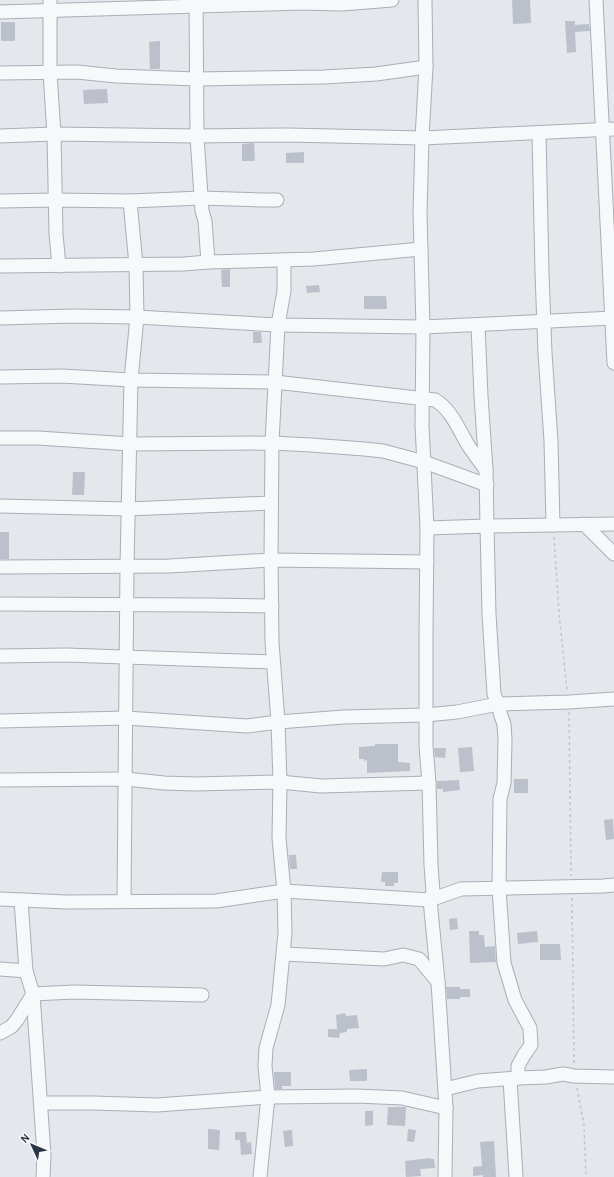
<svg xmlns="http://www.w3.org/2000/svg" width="614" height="1177" viewBox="0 0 614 1177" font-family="'Alegreya Sans',sans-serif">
<rect width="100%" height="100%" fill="#e4e7ec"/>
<!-- building -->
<g fill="#bbc0ca">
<polygon points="512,0 530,0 531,23 513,24"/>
<polygon points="565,21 575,21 575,25 589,24 590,31 575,32 576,52 567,53"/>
<rect x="1" y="22" width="14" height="19"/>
<polygon points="160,41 160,69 150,69 149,42"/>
<polygon points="107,89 108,103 84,104 83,90"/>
<polygon points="254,143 255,161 242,161 242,144"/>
<polygon points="304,152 304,163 286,163 286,153"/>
<polygon points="230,269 230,287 222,287 221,270"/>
<polygon points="319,285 320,292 307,293 306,286"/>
<polygon points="364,296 386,296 387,309 364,309"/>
<polygon points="253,332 261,332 262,343 253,343"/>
<polygon points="73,472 85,472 84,495 72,495"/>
<rect x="0" y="532" width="9" height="27"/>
<polygon points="375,744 398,744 398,762 410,763 410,771 367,773 367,760 364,761 364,759 359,759 359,747 375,746"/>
<polygon points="472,747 474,771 460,772 458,748"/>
<polygon points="434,748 446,748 445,758 435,757"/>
<rect x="514" y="779" width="14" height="14"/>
<polygon points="459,780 460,790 443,792 443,789 437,789 437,781"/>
<polygon points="613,819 614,839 606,840 604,820"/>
<polygon points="289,855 296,855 297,869 290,869"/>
<polygon points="382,872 398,872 398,883 394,883 394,886 385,886 385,882 381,882"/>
<polygon points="457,918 458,929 450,930 449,919"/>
<polygon points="469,931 479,931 479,935 484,935 485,947 495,946 496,962 470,963"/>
<polygon points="537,931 538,942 518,944 517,933"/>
<polygon points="540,944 560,944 561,960 540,960"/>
<polygon points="446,987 460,987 460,989 470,989 470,997 460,997 460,999 447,999"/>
<polygon points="345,1013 346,1016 357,1015 359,1028 347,1029 347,1032 340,1033 339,1038 328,1037 328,1029 337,1029 336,1015"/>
<polygon points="367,1069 367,1081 350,1081 349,1070"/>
<polygon points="274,1072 291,1072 291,1086 282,1086 282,1089 275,1089"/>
<polygon points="388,1107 406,1107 405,1126 387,1125"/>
<polygon points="365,1111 373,1111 373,1125 365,1126"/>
<polygon points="208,1129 220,1130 219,1150 208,1149"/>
<polygon points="408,1129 416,1130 414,1142 407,1141"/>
<polygon points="292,1130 293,1146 285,1147 283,1131"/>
<polygon points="235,1132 246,1132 247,1143 251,1142 252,1154 241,1155 240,1140 235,1140"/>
<polygon points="494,1141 496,1177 483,1177 483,1175 473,1176 473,1167 482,1166 480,1142"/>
<polygon points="431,1158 431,1159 434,1159 435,1168 420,1169 421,1176 406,1177 405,1161"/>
</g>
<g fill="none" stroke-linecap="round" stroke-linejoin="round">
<defs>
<g id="minor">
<polyline points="50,0 50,73 54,134 56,234 59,266"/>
<polyline points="196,0 197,136 202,211 205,221 208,262"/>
<polyline points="425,0 426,67 422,138 420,213 423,327 422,425 427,528 426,634 426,746 429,783 431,865 433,892 430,900 438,982 446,1108 445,1177"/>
<polyline points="596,0 614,363"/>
<polyline points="0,12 300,3 342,4 392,0"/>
<polyline points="0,73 77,72 116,76 196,79 324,77 376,74 426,67"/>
<polyline points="539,133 542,273 545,353 551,441 553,525"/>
<polyline points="0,136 54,134 197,136 288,135 422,138 614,129"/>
<polyline points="0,201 55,200 130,201 201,198 260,200 277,200"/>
<polyline points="0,266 184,264 208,262 314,259 421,249"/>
<polyline points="0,318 73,316 137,317 278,325 423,327 614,318"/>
<polyline points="478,325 481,396 486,470 487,526 489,614 494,694 498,704 501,716 504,724 505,740 504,783 500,799 499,888 504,963 515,1000 530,1028 531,1045 524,1055 518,1066 518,1078"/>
<path d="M 0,377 L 62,376 L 131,380 L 275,382 L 435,400 C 451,409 459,430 468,445 C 474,454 480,462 486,470"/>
<polyline points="0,438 38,438 130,444 272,443 311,445 364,449 383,451 424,462 487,485"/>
<polyline points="0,506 128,509 271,503"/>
<polyline points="584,524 614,554"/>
<polyline points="427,528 487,526 614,524"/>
<polyline points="0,567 169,566 271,560 427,562"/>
<polyline points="0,604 206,605 272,606"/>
<polyline points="0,656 66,655 273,662"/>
<polyline points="0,721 126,718 247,726 278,722 344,717 426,715 457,712 498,704 569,702 614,699"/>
<polyline points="0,780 126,779 164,783 195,784 280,782 321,786 429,783"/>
<polyline points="0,899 67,902 216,901 284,891 430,900 461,889 603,886 614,885"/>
<polyline points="21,900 26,971 33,994 44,1155 43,1177"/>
<polyline points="124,901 127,566 131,380 137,317 136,265 130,201"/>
<polyline points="284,954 384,959 403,955 419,959 438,982"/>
<polyline points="0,969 26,971"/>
<polyline points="0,1033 11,1027 17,1020 33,994 74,992 202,995"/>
<polyline points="510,1079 516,1177"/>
<polyline points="445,1089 478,1081 518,1078 546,1077 563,1074 574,1076 614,1077"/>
<polyline points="41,1103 93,1103 157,1105 268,1097 357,1096 402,1098 446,1108"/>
<polyline points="260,1177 268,1097 265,1066 266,1048 278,1005 285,933 284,891 279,838 280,782 278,722 272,642 271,560 272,443 278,325 284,291 284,260"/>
</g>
</defs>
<!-- minor casing -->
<use href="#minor" stroke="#a9aeb7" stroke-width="15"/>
<!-- path -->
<g stroke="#c2c5cb" stroke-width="1.5" stroke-dasharray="3 3" stroke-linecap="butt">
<polyline points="554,537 559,613 567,690"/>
<polyline points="569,712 571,876"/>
<polyline points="572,898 574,1064"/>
<polyline points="577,1088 584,1125 586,1177"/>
</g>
<!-- minor -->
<use href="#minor" stroke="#f7f8fa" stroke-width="13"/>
</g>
<!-- north arrow -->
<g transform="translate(32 1145) rotate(314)" stroke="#f4f6f9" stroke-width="3" paint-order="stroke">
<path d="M0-3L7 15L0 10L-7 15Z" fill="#2b3445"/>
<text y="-6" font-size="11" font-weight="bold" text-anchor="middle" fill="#2b3445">N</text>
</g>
</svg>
